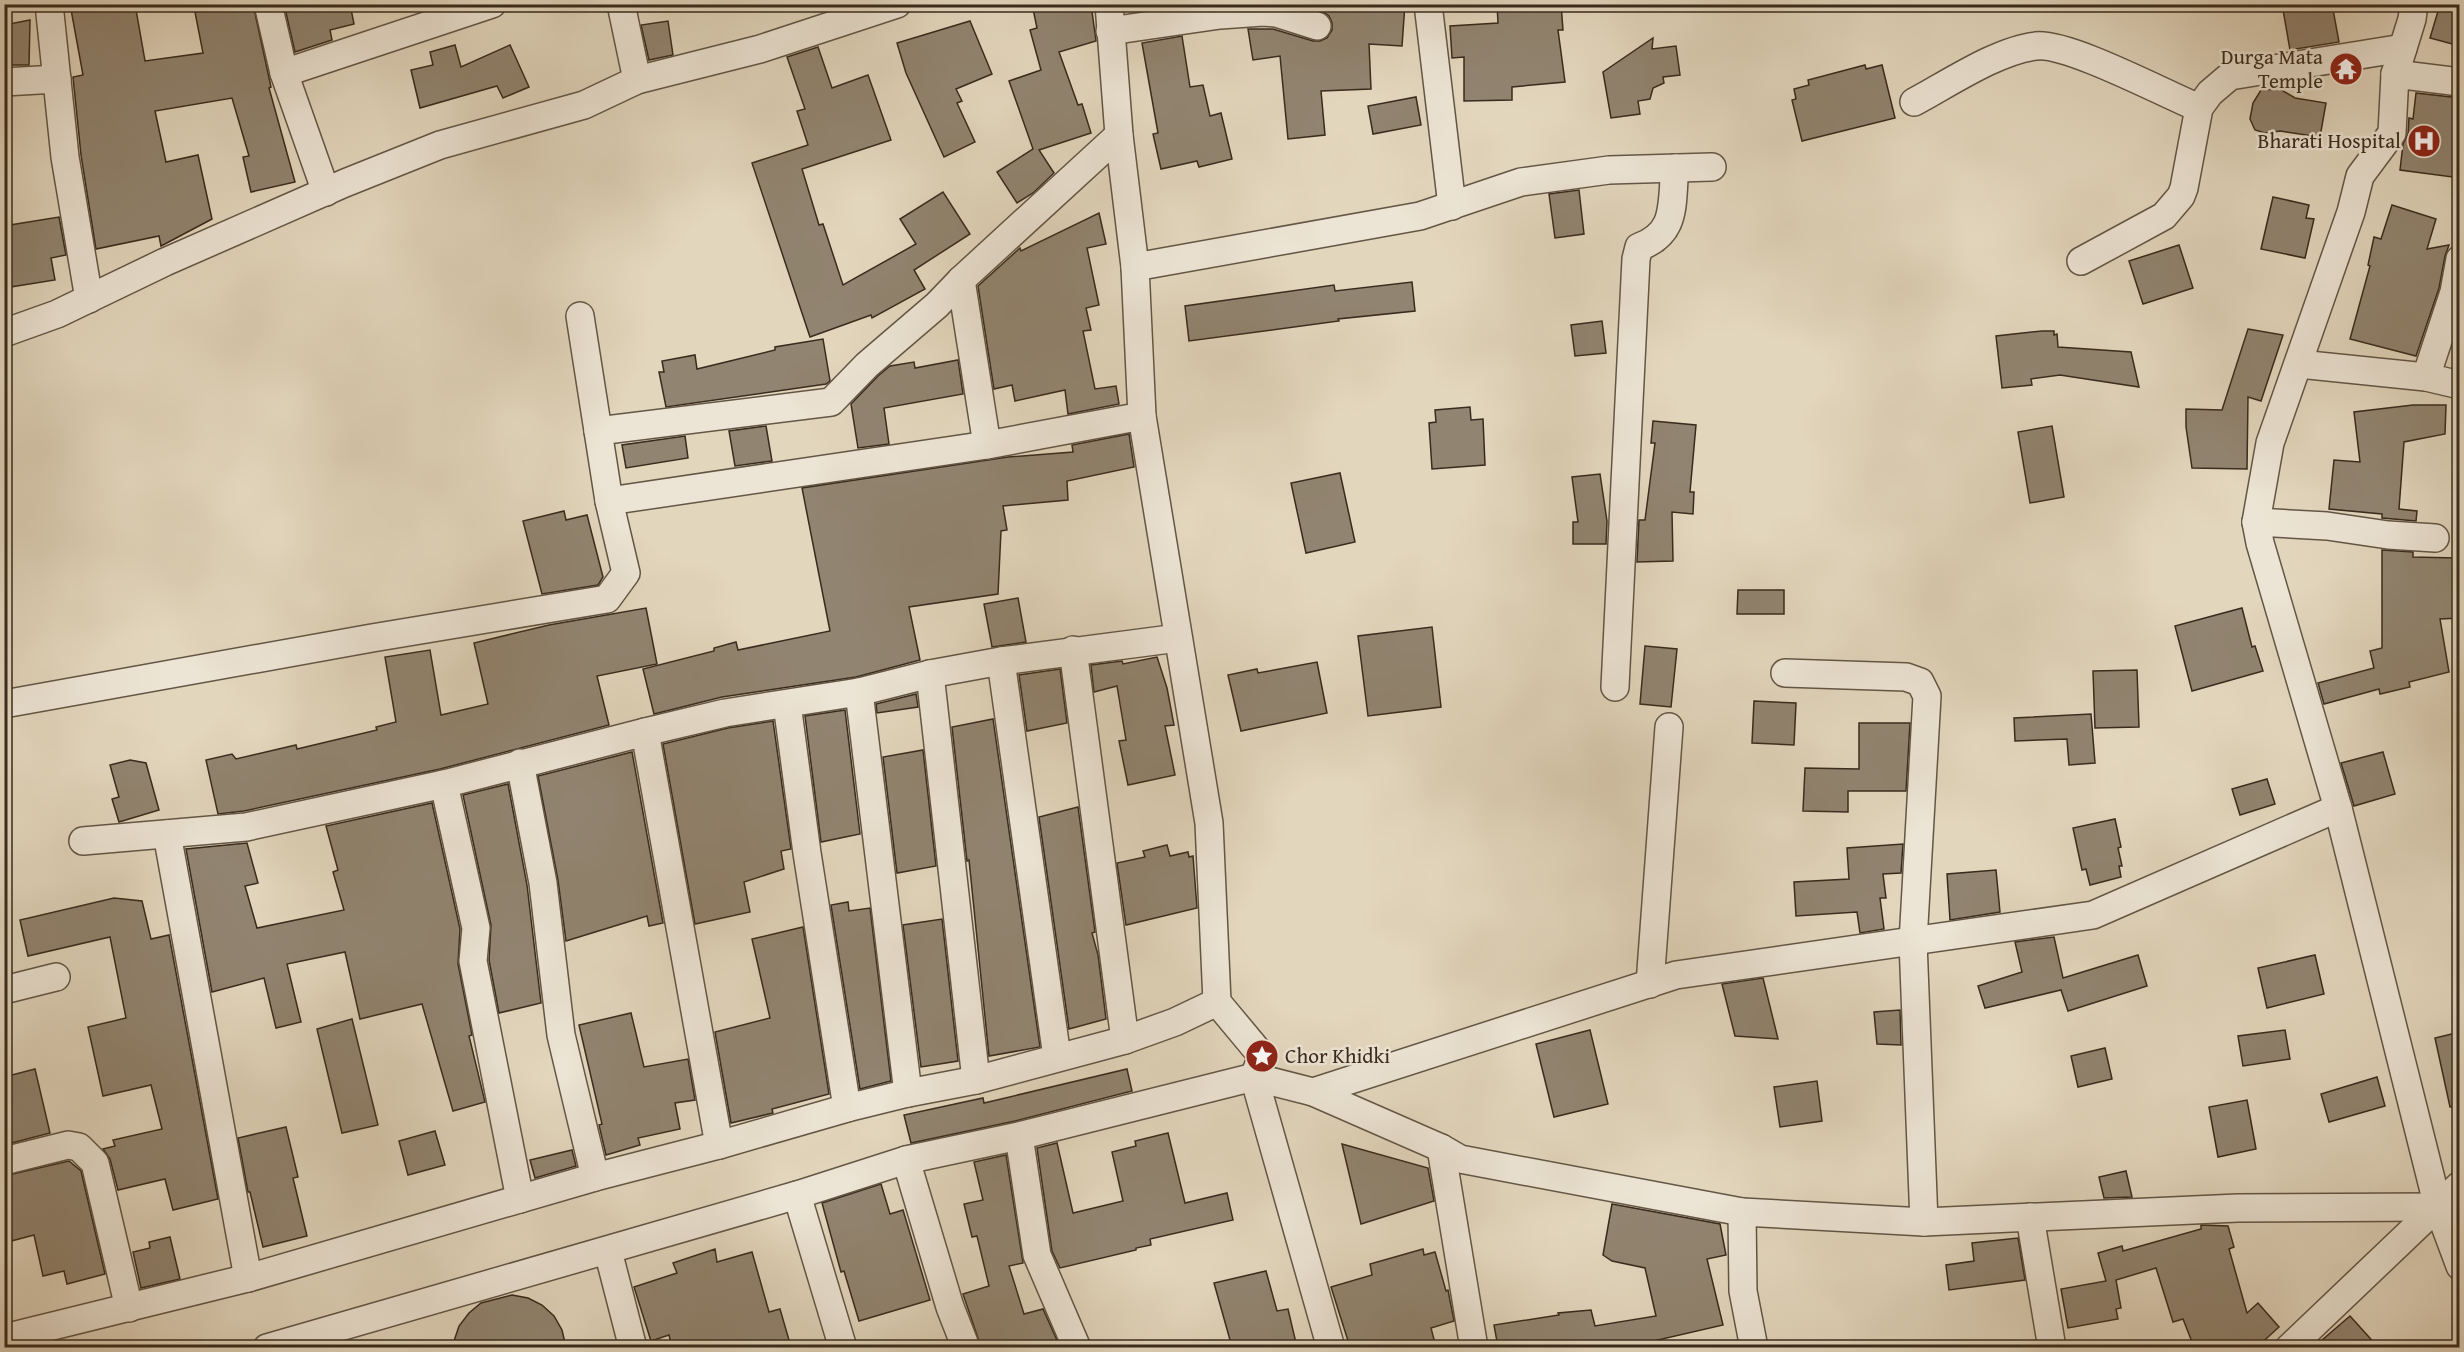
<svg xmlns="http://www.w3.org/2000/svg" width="2464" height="1352" viewBox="0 0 2464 1352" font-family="'Gentium Book Plus',serif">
<rect width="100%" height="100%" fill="#e2d6bd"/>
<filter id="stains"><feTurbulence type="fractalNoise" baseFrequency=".00333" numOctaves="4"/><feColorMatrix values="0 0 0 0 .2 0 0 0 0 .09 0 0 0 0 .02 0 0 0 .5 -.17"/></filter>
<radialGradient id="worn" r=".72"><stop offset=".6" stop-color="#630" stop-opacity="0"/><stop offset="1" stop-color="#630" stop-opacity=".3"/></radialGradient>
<!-- building -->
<g fill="#918470" stroke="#392b1d" stroke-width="1.5">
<polygon points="70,4 135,4 145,61 203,53 195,12 236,4 253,4 271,87 269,88 295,182 251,192 243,157 249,156 232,98 155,111 166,162 198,155 212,219 161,246 159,236 96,249 81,155 73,77 83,75"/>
<polygon points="284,4 350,4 354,24 330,30 332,40 295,52"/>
<polygon points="1032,4 1091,4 1096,41 1059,52 1078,105 1082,104 1091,133 1039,150 1054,173 1033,193 1017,203 997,172 1033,149 1009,81 1041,70 1030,30 1037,28"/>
<polygon points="1301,4 1405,4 1402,46 1369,44 1371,89 1321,91 1325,135 1288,139 1280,56 1253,60 1248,29 1273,29 1313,41 1320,41 1327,38 1332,30 1332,23 1329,16 1322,11"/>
<polygon points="1497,4 1561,4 1563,30 1558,30 1565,82 1512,87 1512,100 1464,101 1464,57 1452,58 1450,26 1498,23"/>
<polygon points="2282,4 2332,4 2339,42 2290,50"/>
<polygon points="2439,8 2460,14 2460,46 2430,38"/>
<polygon points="30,20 29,65 4,65 4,25"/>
<polygon points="668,21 673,55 649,60 641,25"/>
<polygon points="970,21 992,74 956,89 962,101 957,103 975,142 944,157 906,73 897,43"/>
<polygon points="1182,36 1190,87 1203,85 1210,116 1221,113 1232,159 1199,167 1197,161 1161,169 1153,134 1158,133 1142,43"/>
<polygon points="1653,38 1652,49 1676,46 1680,75 1663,77 1664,83 1653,88 1650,99 1638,101 1640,114 1611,118 1603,72"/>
<polygon points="455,45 461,67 510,45 529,87 503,98 497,86 420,108 411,70 433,65 430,52"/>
<polygon points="818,47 832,88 868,75 891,140 802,169 819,225 823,224 843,285 916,244 900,219 943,192 970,234 914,270 925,289 872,318 871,315 810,337 752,163 808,145 797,111 805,109 787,57"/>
<polygon points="1865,65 1866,69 1882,65 1895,118 1802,141 1792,100 1796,99 1794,89 1809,85 1808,80"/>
<polygon points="2280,89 2295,98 2326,103 2320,137 2280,131 2265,133 2255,130 2250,119 2253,103 2261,90"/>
<polygon points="2416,93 2460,98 2460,178 2400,170 2403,144 2408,134 2409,118 2413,119"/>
<polygon points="1416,97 1421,125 1373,134 1368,106"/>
<polygon points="1579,190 1584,234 1555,238 1549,194"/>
<polygon points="2273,197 2309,205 2306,218 2314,219 2305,258 2261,249"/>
<polygon points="2392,205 2436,219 2427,249 2449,245 2445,256 2439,288 2416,356 2350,339 2370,266 2368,265 2374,237 2381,239"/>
<polygon points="1099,213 1106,244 1087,248 1099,305 1086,308 1091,330 1083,331 1095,389 1116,386 1119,404 1068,414 1065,390 1015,401 1012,385 994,389 978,286 1020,248 1021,251"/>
<polygon points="59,217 66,255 51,258 55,280 4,288 4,226"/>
<polygon points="2179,245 2193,288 2143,304 2129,261"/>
<polygon points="1412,282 1415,311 1338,319 1339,321 1189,341 1185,306 1334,285 1335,291"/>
<polygon points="1602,321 1606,353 1575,356 1571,325"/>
<polygon points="2248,329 2283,335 2261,401 2248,397 2247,469 2192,468 2186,427 2186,409 2222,410"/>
<polygon points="2042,331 2054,331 2054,335 2057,334 2058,347 2131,352 2139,387 2060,375 2031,379 2032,385 2002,388 1996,336"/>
<polygon points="823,339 830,381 826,384 666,407 659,372 664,372 662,361 695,355 697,369 775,350 775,347"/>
<polygon points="958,360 963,394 884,408 889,444 858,448 851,404 878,376 890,366 914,362 915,368"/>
<polygon points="2413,405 2446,405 2445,434 2404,442 2399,509 2417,511 2416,521 2382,518 2382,514 2329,509 2334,460 2360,462 2354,412"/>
<polygon points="1470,407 1471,420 1483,419 1485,465 1432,469 1429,423 1436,422 1435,410"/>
<polygon points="1653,421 1696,425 1690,492 1694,492 1693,514 1672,512 1673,561 1637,562 1639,520 1645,520 1655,443 1651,443"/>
<polygon points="766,426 772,461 735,466 729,431"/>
<polygon points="2052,426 2064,497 2030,503 2018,432"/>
<polygon points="1129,434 1134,467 1067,481 1068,500 1003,506 1007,530 1001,531 998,594 909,607 920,660 856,677 722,697 654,714 643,669 714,651 714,648 736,642 738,650 830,631 802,488 1008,457 1073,452 1072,445"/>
<polygon points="685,436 688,458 626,468 622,445"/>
<polygon points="1340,473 1355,542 1306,553 1291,483"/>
<polygon points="1600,474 1607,521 1606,544 1573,544 1573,522 1578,522 1572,477"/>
<polygon points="564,511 566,520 587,515 603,577 598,585 542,594 523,521"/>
<polygon points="2382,550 2413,552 2413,557 2457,558 2460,569 2460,618 2440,619 2449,672 2409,682 2410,687 2380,694 2379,689 2324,704 2318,683 2374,668 2370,651 2382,648"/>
<polygon points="1738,590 1784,590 1784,614 1737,614"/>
<polygon points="1018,598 1026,642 992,647 984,604"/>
<polygon points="646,608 657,664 597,676 609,725 440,769 244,811 218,814 206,760 232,754 236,759 296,745 297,749 377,730 376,727 396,722 385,657 430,650 441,715 488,704 474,643 549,625"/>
<polygon points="2242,608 2252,647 2255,646 2263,671 2192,691 2175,626"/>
<polygon points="1432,627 1441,707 1368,716 1358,636"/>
<polygon points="1645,646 1677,649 1671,707 1640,704"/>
<polygon points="1157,657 1167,688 1174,725 1165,726 1175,775 1128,785 1119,741 1126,740 1117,686 1094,692 1091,665 1122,661 1123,664"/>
<polygon points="1317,662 1327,713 1241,731 1228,675 1257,669 1258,673"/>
<polygon points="1060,669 1067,723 1027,731 1019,675"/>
<polygon points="2137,670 2139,727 2095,728 2093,671"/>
<polygon points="916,694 918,707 877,713 876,704"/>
<polygon points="1754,701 1796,703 1794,745 1752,743"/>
<polygon points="845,710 860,834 821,842 805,716"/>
<polygon points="2091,714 2095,763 2069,765 2067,739 2015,741 2014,718"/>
<polygon points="993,719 1040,1047 989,1056 969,860 967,861 952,727"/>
<polygon points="773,721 791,849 781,851 784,869 744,882 750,912 695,924 663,744 728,728"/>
<polygon points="1859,723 1910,723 1906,791 1848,791 1848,812 1803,811 1805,768 1859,769"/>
<polygon points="923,750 936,866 897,873 883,757"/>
<polygon points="632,752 663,923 649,926 647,916 566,941 558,880 538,776"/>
<polygon points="2383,752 2395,794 2354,806 2341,763"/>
<polygon points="130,760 146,763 159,810 119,822 112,799 119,797 110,765"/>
<polygon points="2267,779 2275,804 2240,815 2232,789"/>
<polygon points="508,784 527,885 541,1003 499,1013 489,960 491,925 463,795"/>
<polygon points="432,803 460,929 458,964 472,1035 469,1036 485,1102 453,1111 422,1004 360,1019 345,952 287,964 301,1022 276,1028 264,978 212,992 186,849 247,843 258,883 245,886 257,928 344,910 333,872 338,870 326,826"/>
<polygon points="1078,807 1095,932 1092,933 1098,955 1106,1019 1069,1029 1039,817"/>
<polygon points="2115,819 2121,847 2118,848 2122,866 2119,866 2121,877 2090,885 2086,869 2082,870 2073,828"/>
<polygon points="1903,844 1901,873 1883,874 1886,898 1880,898 1884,929 1860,933 1857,912 1796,916 1794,882 1849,879 1847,848"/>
<polygon points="1167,845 1170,856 1188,852 1189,857 1193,856 1197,908 1126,925 1117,863 1145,857 1143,851"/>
<polygon points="1996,870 2000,912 1950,920 1947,874"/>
<polygon points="114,898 142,901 151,939 169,935 218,1199 173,1210 165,1179 118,1190 110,1159 103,1149 115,1146 113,1140 162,1129 151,1085 103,1096 88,1027 126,1018 110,937 28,956 20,920"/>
<polygon points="848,902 849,911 870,908 891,1081 860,1089 831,905"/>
<polygon points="942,919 958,1061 921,1067 903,925"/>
<polygon points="803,927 829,1094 772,1109 773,1113 731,1123 715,1032 770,1018 752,939"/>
<polygon points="2054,937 2063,978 2138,955 2147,986 2068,1011 2061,990 1985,1008 1978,986 2022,972 2015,942"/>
<polygon points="2315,955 2324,994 2267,1008 2258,968"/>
<polygon points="1763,978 1778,1039 1735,1036 1722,984"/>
<polygon points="1900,1010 1901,1045 1877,1044 1874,1012"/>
<polygon points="631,1013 644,1067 688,1059 695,1100 675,1103 680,1129 638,1138 640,1145 606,1155 599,1125 602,1124 579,1025"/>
<polygon points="352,1019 378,1125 342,1133 317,1029"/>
<polygon points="1590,1030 1608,1104 1554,1117 1536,1044"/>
<polygon points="2285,1030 2290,1059 2243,1066 2238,1036"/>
<polygon points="2460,1032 2460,1106 2450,1107 2435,1038"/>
<polygon points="2105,1048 2112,1079 2078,1087 2071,1056"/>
<polygon points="35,1069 50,1133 4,1145 4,1077"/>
<polygon points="1127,1069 1132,1091 1015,1121 911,1143 904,1115 983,1098 984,1103"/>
<polygon points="2377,1077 2385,1106 2329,1122 2321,1094"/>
<polygon points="1817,1081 1822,1121 1780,1127 1774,1087"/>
<polygon points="2247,1100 2256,1149 2218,1157 2209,1107"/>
<polygon points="286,1127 298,1177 293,1178 307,1236 263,1247 250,1192 248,1192 238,1138"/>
<polygon points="435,1131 445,1165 408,1175 399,1141"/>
<polygon points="1168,1133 1185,1203 1227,1193 1233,1220 1150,1239 1151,1245 1136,1248 1136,1250 1060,1268 1052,1251 1037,1148 1057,1143 1073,1213 1123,1201 1112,1152 1136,1146 1135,1141"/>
<polygon points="1342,1144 1428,1168 1434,1201 1361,1224"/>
<polygon points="572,1150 576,1166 535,1178 530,1160"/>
<polygon points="1006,1155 1023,1263 1009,1266 1024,1314 1043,1309 1060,1347 981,1347 963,1294 989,1286 977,1236 972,1237 964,1204 983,1200 974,1162"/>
<polygon points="69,1161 81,1171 105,1274 67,1284 64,1271 43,1276 34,1235 4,1243 4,1176"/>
<polygon points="2126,1171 2132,1197 2104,1198 2099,1177"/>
<polygon points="881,1184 890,1214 903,1210 930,1300 859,1321 844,1271 841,1272 822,1203"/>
<polygon points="1612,1204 1720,1224 1726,1255 1707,1259 1723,1325 1649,1342 1650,1347 1498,1347 1494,1325 1559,1315 1558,1313 1591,1310 1595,1326 1656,1316 1645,1268 1612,1261 1603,1255"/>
<polygon points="2201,1225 2228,1226 2234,1247 2229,1249 2247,1313 2258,1303 2279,1327 2257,1347 2194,1347 2183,1319 2173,1322 2156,1268 2116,1280 2121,1308 2116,1309 2118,1319 2068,1328 2061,1289 2106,1281 2098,1253 2122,1246 2123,1251 2201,1229"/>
<polygon points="170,1237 180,1279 141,1288 133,1252 150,1248 149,1242"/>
<polygon points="2018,1238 2025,1280 1949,1290 1946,1265 1974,1261 1972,1243"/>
<polygon points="715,1249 717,1262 752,1252 769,1312 780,1309 791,1347 672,1347 669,1335 651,1341 634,1287 677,1273 673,1263"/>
<polygon points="1423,1249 1424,1255 1435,1252 1446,1291 1448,1290 1454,1321 1431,1328 1436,1347 1350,1347 1331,1287 1372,1275 1370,1264"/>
<polygon points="1266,1271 1277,1311 1288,1309 1296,1343 1276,1347 1232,1347 1214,1283"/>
<polygon points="512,1295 528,1298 542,1305 554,1316 562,1330 566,1347 452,1347 459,1326 469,1313 481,1303"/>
<polygon points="2350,1316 2378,1347 2314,1347"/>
</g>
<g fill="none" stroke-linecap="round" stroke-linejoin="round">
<defs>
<g id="minor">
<polyline points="49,4 65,157 89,299"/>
<polyline points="268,4 284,73 326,192"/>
<polyline points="621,4 637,80"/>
<polyline points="1109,4 1119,135 1135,267 1142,416 1209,823 1217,1002 1262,1056 1254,1077 1331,1348"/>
<polyline points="1428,4 1452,206"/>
<polyline points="2414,4 2412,19 2395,74 2392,133 2360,176 2351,212 2270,443 2256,522 2260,543 2338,808 2438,1207 2460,1266"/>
<polyline points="1110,31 1220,15 1263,12 1276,13 1317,26"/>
<polyline points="284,73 492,4"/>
<polyline points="2395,74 2460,82"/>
<polyline points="4,82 57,79"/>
<path d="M 1914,102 C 1948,84 1998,50 2036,46 C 2067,42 2165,94 2199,108"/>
<polyline points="2081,261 2164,216 2181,196 2184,188 2199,108 2210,93 2230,76 2403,48"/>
<polyline points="1135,267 1420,216 1521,182 1609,170 1712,167"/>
<polyline points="961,280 987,445"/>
<polyline points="4,333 57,314 165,262 345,183 440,145 584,105 637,80 760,49 897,4"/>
<polyline points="2299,364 2426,377 2460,385"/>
<polyline points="2426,377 2454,292 2460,259"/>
<polyline points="598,431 831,402 867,365 937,305 961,280 1119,135"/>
<polyline points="609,501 987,445 1142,416"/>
<polyline points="2256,522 2327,526 2388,535 2435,538"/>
<polyline points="1073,650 1125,1040"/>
<polyline points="1001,661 1057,1057"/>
<polyline points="1785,673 1906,677 1920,682 1927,696 1913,942 1924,1222"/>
<polyline points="930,674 976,1080"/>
<path d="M 1615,687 L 1636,259 L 1639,247 C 1678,233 1671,203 1675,168"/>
<polyline points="859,692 908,1093"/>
<polyline points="4,704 372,638 607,599 626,573 609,501 580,316"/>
<polyline points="787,704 807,853 847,1108"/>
<polyline points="645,732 719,1145"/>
<polyline points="520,763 543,883 561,1035 595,1177"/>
<polyline points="444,784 476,928 473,961 520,1199"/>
<polyline points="167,834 248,1278"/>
<polyline points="83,841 246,827 444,784 645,732 725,713 859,692 930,674 1001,661 1178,638"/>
<polyline points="1650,984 1669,727"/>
<polyline points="4,990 56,977"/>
<polyline points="1313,1092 1441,1148 1460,1159 1742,1212 1924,1222 2238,1208 2438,1207"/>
<polyline points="1019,1136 1037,1255 1077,1348"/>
<polyline points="1441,1148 1474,1348"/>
<polyline points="906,1160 950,1307 966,1348"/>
<polyline points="4,1161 68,1145 79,1147 95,1163 129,1308"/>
<polyline points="1742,1212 1743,1291 1754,1348"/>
<polyline points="2030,1217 2052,1348"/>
<polyline points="608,1251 633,1348"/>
<polyline points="4,1338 248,1278 595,1177 719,1145 847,1108 908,1093 976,1080 1125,1040 1175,1022 1217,1002"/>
<polyline points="267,1348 797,1195"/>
<polyline points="843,1348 797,1195 906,1160 1019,1136 1254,1077 1313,1092 1676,975 2093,915 2338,808"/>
<polyline points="2289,1348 2460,1185"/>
</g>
</defs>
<!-- minor casing -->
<use href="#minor" stroke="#635645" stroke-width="30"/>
<!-- minor -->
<use href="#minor" stroke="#ece4d4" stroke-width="27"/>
</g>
<!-- icons -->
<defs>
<symbol id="temple-disc" viewBox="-11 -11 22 22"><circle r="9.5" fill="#8f2418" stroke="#ece4d4"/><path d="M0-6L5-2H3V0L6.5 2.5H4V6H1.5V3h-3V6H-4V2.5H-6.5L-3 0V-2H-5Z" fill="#fff"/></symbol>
<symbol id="hospital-disc" viewBox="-11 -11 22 22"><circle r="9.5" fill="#8f2418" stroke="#ece4d4"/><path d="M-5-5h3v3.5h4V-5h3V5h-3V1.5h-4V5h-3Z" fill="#fff"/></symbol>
<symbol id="sight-disc" viewBox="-11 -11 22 22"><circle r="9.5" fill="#8f2418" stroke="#ece4d4"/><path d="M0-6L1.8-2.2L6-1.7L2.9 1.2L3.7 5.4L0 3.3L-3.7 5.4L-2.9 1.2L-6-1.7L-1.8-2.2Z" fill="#fff"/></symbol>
</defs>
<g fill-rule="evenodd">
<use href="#temple-disc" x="2327" y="50" width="38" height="38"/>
<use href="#hospital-disc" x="2405" y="122" width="38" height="38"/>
<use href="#sight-disc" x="1243" y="1037" width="38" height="38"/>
</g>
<g text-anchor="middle" stroke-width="5" stroke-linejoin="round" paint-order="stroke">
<!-- poi labels -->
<g font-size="21" fill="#392b1d" stroke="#ece4d4" text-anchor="end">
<text x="2323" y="64">Durga Mata<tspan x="2323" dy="24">Temple</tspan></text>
<text x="2401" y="148">Bharati Hospital</text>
<text x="1285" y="1063" text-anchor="start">Chor Khidki</text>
</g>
</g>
<!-- margin -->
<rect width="2464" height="1352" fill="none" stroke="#e2d6bd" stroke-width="24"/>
<rect x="6" y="6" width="2452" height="1340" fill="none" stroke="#392b1d" stroke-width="3"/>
<rect x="12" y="12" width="2440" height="1328" fill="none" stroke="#392b1d" stroke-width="1.5"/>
<rect width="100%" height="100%" filter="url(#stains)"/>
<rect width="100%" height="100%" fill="url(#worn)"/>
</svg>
